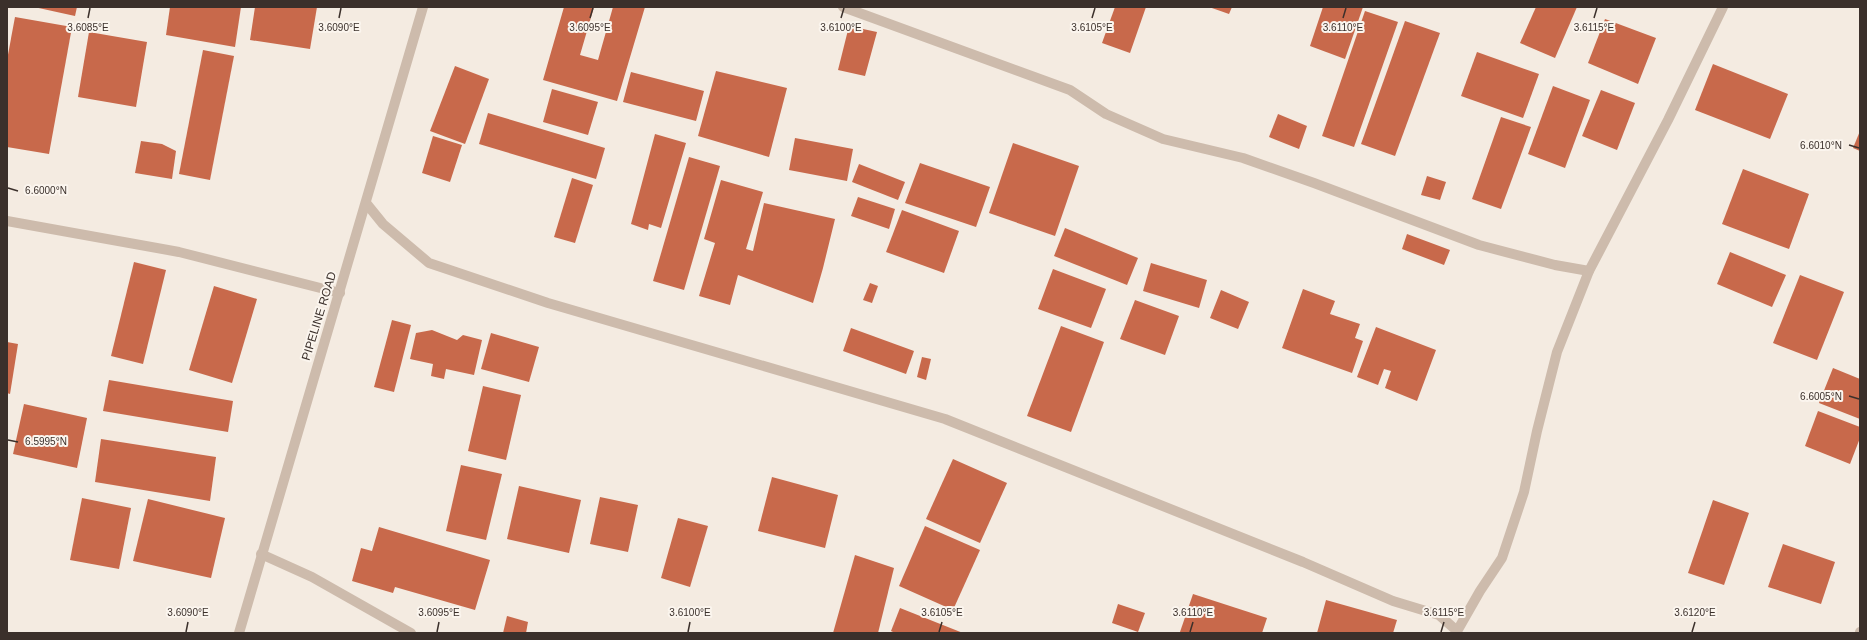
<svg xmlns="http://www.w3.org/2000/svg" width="1867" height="640" viewBox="0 0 1867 640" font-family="Arial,sans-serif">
<rect width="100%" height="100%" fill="#f4ebe1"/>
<!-- building -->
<g fill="#c8694b">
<polygon points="34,7 77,7 75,16"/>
<polygon points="170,7 241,7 235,47 166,35"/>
<polygon points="255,7 317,7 310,49 250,40"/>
<polygon points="564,7 594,7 580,55 598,60 613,7 645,7 617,101 543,80"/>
<polygon points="1115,7 1146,7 1130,53 1102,43"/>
<polygon points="1209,7 1232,7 1229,14"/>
<polygon points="1323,7 1363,7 1345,59 1310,46"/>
<polygon points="1536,7 1577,7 1555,58 1520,43"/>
<polygon points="1365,11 1398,22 1354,147 1322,136"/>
<polygon points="15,17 72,27 49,154 7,147 7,60"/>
<polygon points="1605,19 1656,38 1638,84 1588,63"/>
<polygon points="1405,21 1440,33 1395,156 1361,144"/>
<polygon points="849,26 877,32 865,76 838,70"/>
<polygon points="89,32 147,42 136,107 78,97"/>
<polygon points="203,50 234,56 210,180 179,174"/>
<polygon points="1477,52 1539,74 1523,118 1461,96"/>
<polygon points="1713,64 1788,94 1770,139 1695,110"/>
<polygon points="455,66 489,79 465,144 430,131"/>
<polygon points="716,71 787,88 769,157 698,136"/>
<polygon points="631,72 704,91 696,121 623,102"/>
<polygon points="1553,86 1590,100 1565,168 1528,154"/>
<polygon points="552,89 598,102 588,135 543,122"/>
<polygon points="1601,90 1635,103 1617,150 1582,136"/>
<polygon points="488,113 605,148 596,179 479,144"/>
<polygon points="1278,114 1307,126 1299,149 1269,137"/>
<polygon points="1501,117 1531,127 1501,209 1472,199"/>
<polygon points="1860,131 1860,151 1853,148"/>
<polygon points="655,134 686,143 661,228 649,224 648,230 631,224"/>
<polygon points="433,136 462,145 450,182 422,173"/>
<polygon points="795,138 853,149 847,181 789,170"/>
<polygon points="141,141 162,144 176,151 172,179 135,173"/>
<polygon points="1013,143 1079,166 1055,236 989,213"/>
<polygon points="689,157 720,166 684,290 653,281"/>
<polygon points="920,163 990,187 976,227 905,203"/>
<polygon points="859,164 905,182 898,200 852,182"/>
<polygon points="1743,169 1809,194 1789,249 1722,224"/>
<polygon points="1427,176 1446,182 1440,200 1421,195"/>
<polygon points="572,178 593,185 575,243 554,237"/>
<polygon points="721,180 763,192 746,249 753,251 764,203 835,219 823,268 813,303 738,275 730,305 699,296 715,243 704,239"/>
<polygon points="858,197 895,209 889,229 851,216"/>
<polygon points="902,210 959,231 944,273 886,252"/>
<polygon points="1065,228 1138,258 1127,285 1054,256"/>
<polygon points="1407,234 1450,250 1444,265 1402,249"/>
<polygon points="1730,252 1786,275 1772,307 1717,284"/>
<polygon points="134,262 166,270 143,364 111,356"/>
<polygon points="1151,263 1207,280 1199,308 1143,291"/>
<polygon points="1053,269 1106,289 1091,328 1038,309"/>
<polygon points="1800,275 1844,292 1817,360 1773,343"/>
<polygon points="870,283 878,286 872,303 863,300"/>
<polygon points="214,286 257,299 232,383 189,370"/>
<polygon points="1303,289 1335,301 1330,314 1360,324 1355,338 1363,341 1352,373 1282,348"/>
<polygon points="1221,290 1249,302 1238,329 1210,318"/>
<polygon points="1135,300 1179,316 1165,355 1120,339"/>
<polygon points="392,320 411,325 394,392 374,387"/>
<polygon points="1061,326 1104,342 1071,432 1027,416"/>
<polygon points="1376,327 1436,350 1417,401 1385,388 1391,371 1384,369 1378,385 1357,377"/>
<polygon points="851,328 914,351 906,374 843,351"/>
<polygon points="432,330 457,340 463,335 482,340 474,375 446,369 444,379 431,376 433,364 410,359 416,333"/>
<polygon points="491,333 539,347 529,382 481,369"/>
<polygon points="7,342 18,344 10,394 7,393"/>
<polygon points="922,357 931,359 926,380 917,377"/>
<polygon points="1833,368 1860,379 1860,419 1819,403"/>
<polygon points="109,380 233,401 228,432 103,411"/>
<polygon points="483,386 521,395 506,460 468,451"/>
<polygon points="24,404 87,418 77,468 13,454"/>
<polygon points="1818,411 1860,427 1860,438 1850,464 1805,446"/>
<polygon points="101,439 216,457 210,501 95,482"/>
<polygon points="953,459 1007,483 980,543 926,519"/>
<polygon points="461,465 502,474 486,540 446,531"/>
<polygon points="772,477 838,495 825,548 758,531"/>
<polygon points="519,486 581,500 569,553 507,539"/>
<polygon points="600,497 638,505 628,552 590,544"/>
<polygon points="82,498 131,508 119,569 70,560"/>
<polygon points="148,499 225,518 211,578 133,561"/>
<polygon points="1713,500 1749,513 1724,585 1688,573"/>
<polygon points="678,518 708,526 690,587 661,578"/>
<polygon points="925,526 980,550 953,610 899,586"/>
<polygon points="379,527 490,560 475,610 395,587 393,593 352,581 361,548 372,551"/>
<polygon points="1783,544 1835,562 1821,604 1768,587"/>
<polygon points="855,555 894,568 878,633 833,633"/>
<polygon points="1193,594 1267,618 1262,633 1180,632"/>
<polygon points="1326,600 1397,620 1393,633 1317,633"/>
<polygon points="1118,604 1145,613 1138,632 1112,623"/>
<polygon points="900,608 963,633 895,633 891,631"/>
<polygon points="507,616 528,622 526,633 503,633"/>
</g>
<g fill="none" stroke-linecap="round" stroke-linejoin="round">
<!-- minor -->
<g stroke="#cdbbac" stroke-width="10">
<polyline points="843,7 1070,90 1106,114 1163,139 1243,158 1314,183 1479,245 1555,265 1589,271"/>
<polyline points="366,203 383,224 429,263 548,303 945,419 1303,562 1393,601 1439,615 1456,630"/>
<polyline points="7,221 179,252 340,293"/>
<polyline points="261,554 312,577 411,633"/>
<polyline points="239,633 423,7"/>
<polyline points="1456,633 1480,591 1502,558 1524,492 1537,431 1557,352 1589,271 1668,120 1723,7"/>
<polyline points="1860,633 1860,632"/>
</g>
</g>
<!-- ticks -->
<path fill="none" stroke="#3b302b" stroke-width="1.5" d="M 88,18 L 90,8M 339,18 L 341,8M 590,18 L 593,8M 841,18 L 844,8M 1092,18 L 1095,8M 1343,18 L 1346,8M 1594,18 L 1597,8M 1849,145 L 1859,148M 8,188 L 18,191M 1849,396 L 1859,399M 8,440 L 18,442M 186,632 L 188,622M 437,632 L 439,622M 688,632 L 690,622M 939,632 L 942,622M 1190,632 L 1193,622M 1441,632 L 1444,622M 1692,632 L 1695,622"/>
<g text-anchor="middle" stroke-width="4" stroke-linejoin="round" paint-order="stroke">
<!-- street labels -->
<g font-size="12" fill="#3b302b" stroke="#fbf5ee">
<text transform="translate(319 316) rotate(-73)" y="4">PIPELINE ROAD</text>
</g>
</g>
<g font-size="10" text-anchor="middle" fill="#3b302b" stroke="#fbf5ee" stroke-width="4" stroke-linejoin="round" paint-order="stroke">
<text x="88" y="31">3.6085°E</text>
<text x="339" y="31">3.6090°E</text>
<text x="590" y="31">3.6095°E</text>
<text x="841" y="31">3.6100°E</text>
<text x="1092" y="31">3.6105°E</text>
<text x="1343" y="31">3.6110°E</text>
<text x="1594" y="31">3.6115°E</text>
<text x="1821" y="149">6.6010°N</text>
<text x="46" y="194">6.6000°N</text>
<text x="1821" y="400">6.6005°N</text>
<text x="46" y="445">6.5995°N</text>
<text x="188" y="616">3.6090°E</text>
<text x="439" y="616">3.6095°E</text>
<text x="690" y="616">3.6100°E</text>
<text x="942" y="616">3.6105°E</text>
<text x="1193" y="616">3.6110°E</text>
<text x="1444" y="616">3.6115°E</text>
<text x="1695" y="616">3.6120°E</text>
</g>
<!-- border -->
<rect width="1867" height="640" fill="none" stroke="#3b302b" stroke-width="16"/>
</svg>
